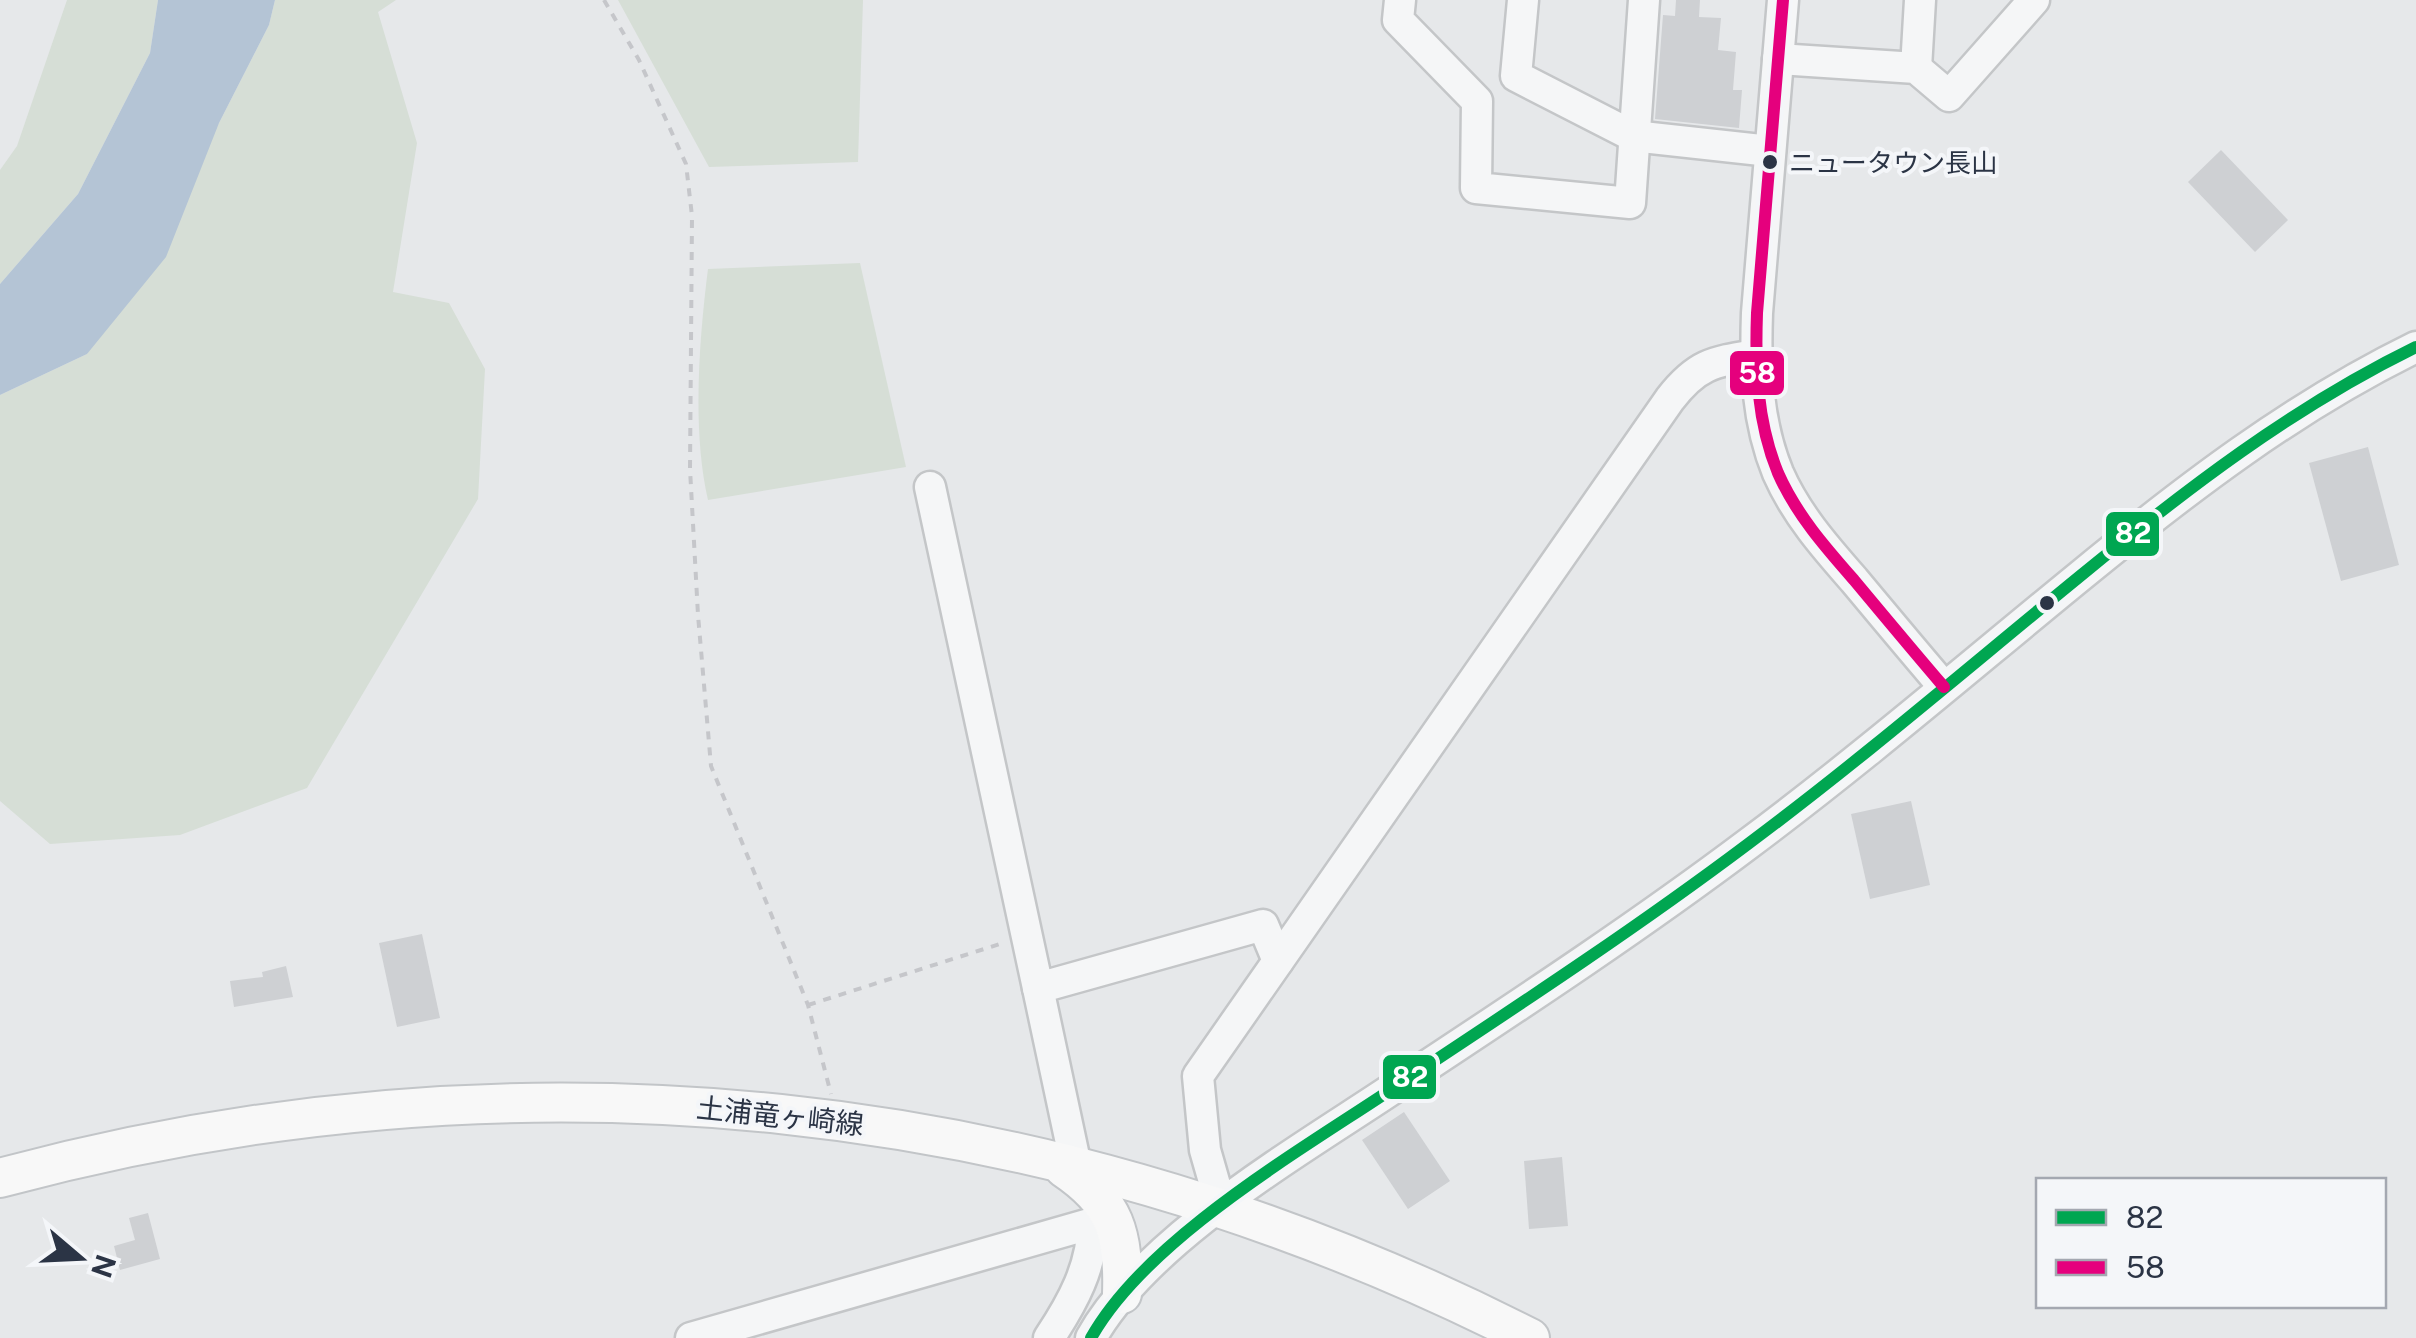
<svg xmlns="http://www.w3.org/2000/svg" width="2416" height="1338" viewBox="0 0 2416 1338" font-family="'Public Sans','Noto Sans JP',sans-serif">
<rect width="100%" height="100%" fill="#e6e8ea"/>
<!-- green -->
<g fill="#d6ded6">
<polygon points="67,0 158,0 150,53 78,194 0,284 0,170 17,146"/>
<polygon points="275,0 396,0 378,12 417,143 393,292 449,303 485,369 478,499 307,788 180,835 50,844 0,801 0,395 87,354 219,123 269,25"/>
<polygon points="618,0 863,0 858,162 709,167"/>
<path d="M 860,263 L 906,467 L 708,500 C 692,432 699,339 708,269 Z"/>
</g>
<!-- water -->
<polygon fill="#b4c4d5" points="158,0 275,0 269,25 219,123 166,257 87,354 0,395 0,284 78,194 150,53"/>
<!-- building -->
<g fill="#ced0d3">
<polygon points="1676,0 1700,0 1699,17 1721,18 1718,50 1736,52 1733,90 1742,90 1739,128 1655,119 1663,15 1675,16"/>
<polygon points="2221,150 2288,220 2255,252 2188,182"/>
<polygon points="2368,447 2399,565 2341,581 2309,463"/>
<polygon points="1911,801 1930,885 1870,899 1851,814"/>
<polygon points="422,934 440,1018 397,1027 379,943"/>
<polygon points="286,966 293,997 234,1007 230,981 263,977 262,972"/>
<polygon points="1404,1112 1450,1181 1408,1209 1362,1140"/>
<polygon points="1562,1157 1568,1226 1529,1229 1524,1161"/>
<polygon points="148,1213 160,1259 120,1270 114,1246 135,1240 129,1218"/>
</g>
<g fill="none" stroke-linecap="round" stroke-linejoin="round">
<defs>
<g id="minor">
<polyline points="1400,0 1398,20 1477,101 1476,188 1630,203 1644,0"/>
<polyline points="1523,0 1516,76 1633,136 1770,151"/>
<path d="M 1783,0 L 1757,313 C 1755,368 1757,422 1778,473 C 1796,514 1825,547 1854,580 C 1884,616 1914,652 1944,687"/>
<polyline points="1778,59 1916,68 1949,96 2034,0"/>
<polyline points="1916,68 1920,0"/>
<polyline points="930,487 1038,988"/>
<polyline points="1076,1166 1038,988 1263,925 1278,961"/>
<path d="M 1221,1206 L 1205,1150 L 1198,1076 L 1670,399 C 1697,364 1713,362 1755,355"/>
<path d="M 691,1338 L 1093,1223 C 1092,1267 1073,1302 1049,1338"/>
<path d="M 1091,1338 C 1147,1238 1303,1149 1398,1085 C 1516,1007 1635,929 1748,844 C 1862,759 1970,666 2079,577 C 2185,490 2293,407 2416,347"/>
</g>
<g id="major">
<path d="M 1064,1168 C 1116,1203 1124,1234 1122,1294"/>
<path d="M 0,1178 C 520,1038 1051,1094 1530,1338"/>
</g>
</defs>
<!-- minor casing -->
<use href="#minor" stroke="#c4c6c8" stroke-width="35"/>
<!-- major casing -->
<use href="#major" stroke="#c2c5c8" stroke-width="42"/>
<!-- path -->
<g stroke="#c5c6ca" stroke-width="4" stroke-dasharray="8 8" stroke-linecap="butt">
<polyline points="604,0 639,60 686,164 692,216 690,469 698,615 711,766 808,1005 831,1094"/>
<polyline points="808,1005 1003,943"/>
</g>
<!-- minor -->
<use href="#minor" stroke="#f5f6f7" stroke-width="30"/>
<!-- major -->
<use href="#major" stroke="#f8f8f8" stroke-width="38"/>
<defs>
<path id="bus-1" d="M 1091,1338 C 1147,1238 1303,1149 1398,1085 C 1516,1007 1635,929 1748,844 C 1862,759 1970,666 2079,577 C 2185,490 2293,407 2416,347"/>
<path id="bus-2" d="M 1783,0 L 1757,313 C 1755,368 1757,422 1778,473 C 1796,514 1825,547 1854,580 C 1884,616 1914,652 1944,687"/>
</defs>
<!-- bus-1 casing -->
<use href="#bus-1" stroke="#f4f6f9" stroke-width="20"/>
<!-- bus-2 casing -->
<use href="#bus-2" stroke="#f4f6f9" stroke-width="20"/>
<!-- bus-1 -->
<use href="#bus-1" stroke="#00a651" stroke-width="12"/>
<!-- bus-2 -->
<use href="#bus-2" stroke="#e5007d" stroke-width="12"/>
</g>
<!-- markers -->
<g fill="#2b3445" stroke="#f4f6f9" stroke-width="4">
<circle cx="1770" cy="162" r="9"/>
<circle cx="2047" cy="603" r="9"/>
</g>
<g text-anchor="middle" stroke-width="8" stroke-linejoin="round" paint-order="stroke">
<!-- bus labels -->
<g font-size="26" fill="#2b3445" stroke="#f4f6f9" text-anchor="start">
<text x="1789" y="172">ニュータウン長山</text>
</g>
<!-- street labels -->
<g font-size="28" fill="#2b3445" stroke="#f4f6f9">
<text transform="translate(780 1116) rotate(6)" y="10">土浦竜ヶ崎線</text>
</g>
</g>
<g stroke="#f4f6f9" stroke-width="4">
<rect x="1728" y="349" width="58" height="48" rx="10" fill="#e5007d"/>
<rect x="2104" y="510" width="57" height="48" rx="10" fill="#00a651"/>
<rect x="1381" y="1053" width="57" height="48" rx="10" fill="#00a651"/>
</g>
<g font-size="28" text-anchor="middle" font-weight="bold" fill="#fff">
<text x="1757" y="383">58</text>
<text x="2133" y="543">82</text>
<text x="1410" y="1087">82</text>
</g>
<!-- legend -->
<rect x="2036" y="1178" width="350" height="130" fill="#f4f6f9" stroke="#a4a8b1" stroke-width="2.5"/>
<rect x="2056" y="1210" width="50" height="15" fill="#00a651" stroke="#a4a8b1" stroke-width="2.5"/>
<text x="2126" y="1228" font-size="30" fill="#2b3445">82</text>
<rect x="2056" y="1260" width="50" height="15" fill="#e5007d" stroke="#a4a8b1" stroke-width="2.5"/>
<text x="2126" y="1278" font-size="30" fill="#2b3445">58</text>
<!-- north arrow -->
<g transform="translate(80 1258) rotate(109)" stroke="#f4f6f9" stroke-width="8" paint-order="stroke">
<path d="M0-8L18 38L0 25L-18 38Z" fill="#2b3445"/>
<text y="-15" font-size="28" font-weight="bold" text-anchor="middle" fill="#2b3445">N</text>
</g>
</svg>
